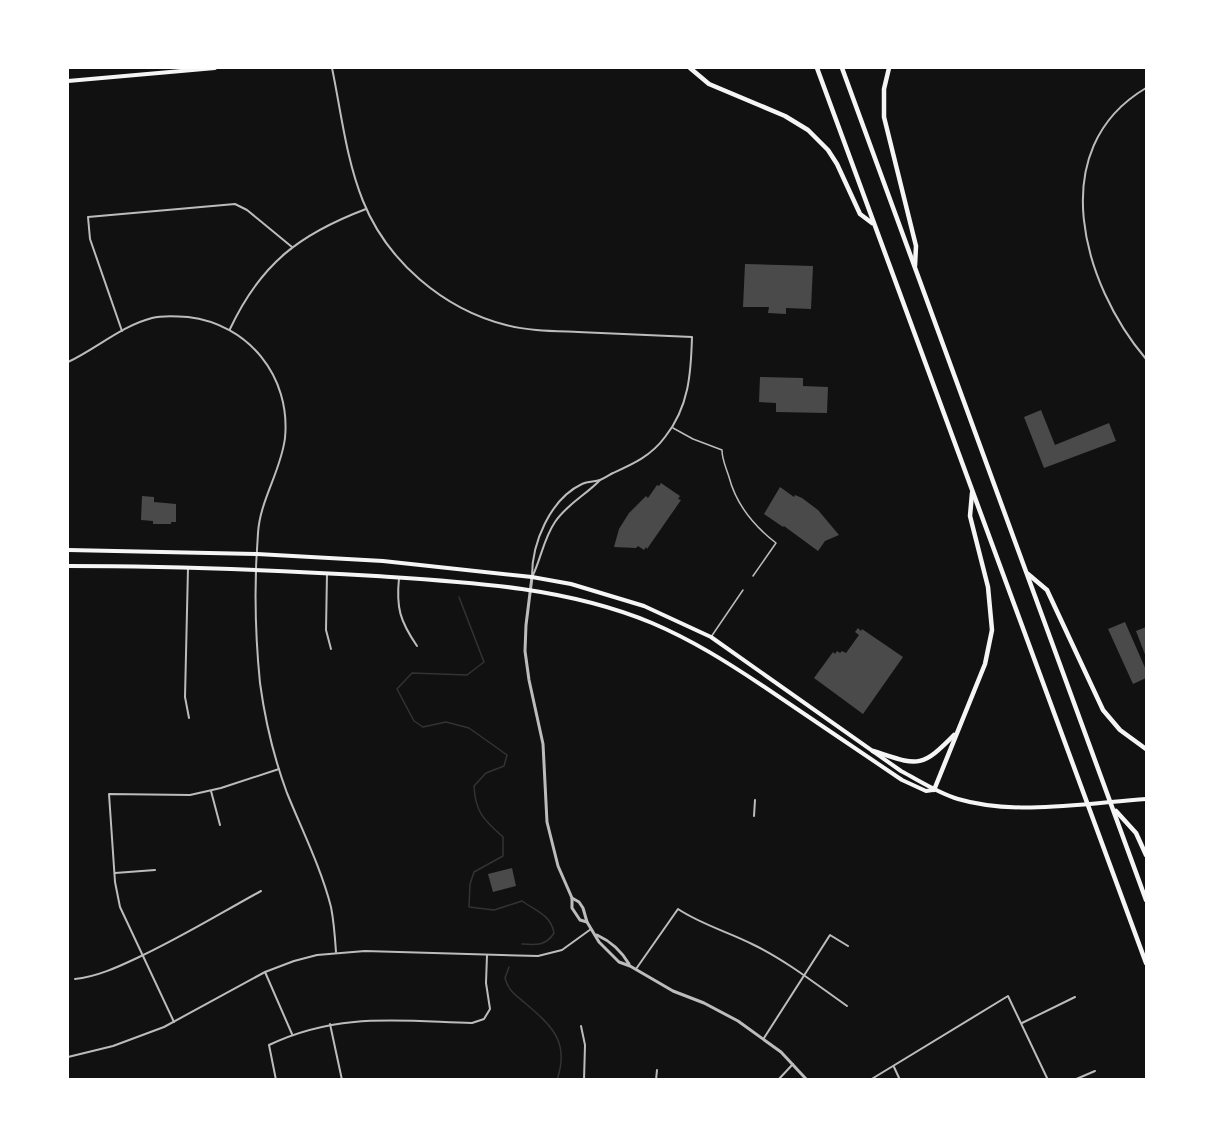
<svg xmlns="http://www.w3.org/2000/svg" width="1214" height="1147" viewBox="0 0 1214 1147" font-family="Montserrat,sans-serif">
<rect width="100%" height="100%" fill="#111"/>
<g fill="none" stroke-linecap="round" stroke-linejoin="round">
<!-- stream -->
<g stroke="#333" stroke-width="1.5">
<path d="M 459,597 L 484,662 L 467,675 L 412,673 L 397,689 L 414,721 L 423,727 L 446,722 L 469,728 L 507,755 L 504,766 L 486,773 L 474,786 C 475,812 484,820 503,837 L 503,856 L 474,872 L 470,884 L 469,907 L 494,910 L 522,901 C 536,911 551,915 554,933 C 546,946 536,945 522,944"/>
<path d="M 509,967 L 505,978 C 508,990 515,995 525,1003 C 552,1026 570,1042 557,1080"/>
</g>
</g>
<!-- building -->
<g fill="#4a4a4a">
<polygon points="745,264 813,266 811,309 786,308 786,314 768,313 769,307 743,307"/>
<polygon points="760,377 803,378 803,386 828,387 827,413 776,412 776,403 759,402"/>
<polygon points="1041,410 1055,445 1109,423 1116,441 1044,468 1024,417"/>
<polygon points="661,483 680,496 678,499 681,500 647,549 646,547 644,550 638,546 636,548 614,547 619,529 629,513 646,496 648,498 657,485 659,486"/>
<polygon points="780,487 794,497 795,495 802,498 818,510 839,535 825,541 818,551 784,526 783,527 764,514"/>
<polygon points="142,496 154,497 154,502 176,504 176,522 171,522 171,524 153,524 153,521 141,520"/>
<polygon points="1125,622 1146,670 1146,678 1133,684 1108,629"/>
<polygon points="1146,627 1146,657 1136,631"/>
<polygon points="858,628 861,631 862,629 903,657 863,714 814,678 833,652 835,654 837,651 840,653 842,651 846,653 859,635 855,632"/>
<polygon points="512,868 516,886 493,892 488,874"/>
</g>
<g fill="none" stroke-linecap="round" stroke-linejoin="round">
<!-- service -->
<g stroke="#bcbcbc" stroke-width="1.5">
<path d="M 673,428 L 693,439 L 722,450 C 722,460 726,467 729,477 C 736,504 754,526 776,543 L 753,576"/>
<polyline points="711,637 743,590"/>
</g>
<!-- minor -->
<g stroke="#bcbcbc" stroke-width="2">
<path d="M 332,68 C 341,111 346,159 363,201 C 387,261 443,309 506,325 C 529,331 554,331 578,332 C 616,334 654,335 692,337 C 691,373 689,407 665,437 C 651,456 633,464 613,473 C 609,475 605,478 600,480 C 595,482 588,481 582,484 C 550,499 532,543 532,576"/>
<path d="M 1146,88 C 1043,149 1083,285 1146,359"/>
<path d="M 230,329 C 261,263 300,234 366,209"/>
<polyline points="122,331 90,239 88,217 235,204 247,210 292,247"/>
<path d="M 68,362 C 96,349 121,326 152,318 C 163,315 176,316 188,317 C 248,324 291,376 285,438 C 281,471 260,500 258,533 C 254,583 255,633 260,683 C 265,720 274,758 287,793 C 302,830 321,868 331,907 C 334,922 335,937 336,952"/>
<polyline points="188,568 185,697 189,718"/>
<polyline points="327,573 326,630 331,649"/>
<path d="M 533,575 C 541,558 544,538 555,522 C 567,504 586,495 600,480"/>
<path d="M 399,578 C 396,608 400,621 417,646"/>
<polyline points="211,791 220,825"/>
<polyline points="754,816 755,800"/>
<polyline points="115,873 155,870"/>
<path d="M 636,969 L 678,909 C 702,925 729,932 754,945 C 787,961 817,985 847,1006"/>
<polyline points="265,972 292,1034"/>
<path d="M 75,979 C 96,977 118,967 137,958 C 180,938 219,914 261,891"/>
<polyline points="174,1022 120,907 115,882 109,794 190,795 221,788 279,769"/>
<polyline points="1022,1023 1075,997"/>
<polyline points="330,1024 342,1080"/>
<polyline points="581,1026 585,1045 584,1080"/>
<polyline points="764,1038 830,935 848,946"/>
<polyline points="68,1057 113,1046 164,1027 265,972 294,961 317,955 365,951 538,956 562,950 591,929"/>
<polyline points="894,1067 900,1080"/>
<path d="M 276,1080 L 269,1045 C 338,1012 399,1021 472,1023 L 484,1019 L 490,1009 L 486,983 L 487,955"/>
<polyline points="656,1080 657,1070"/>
<polyline points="778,1080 793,1064"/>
<polyline points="870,1080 1008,996 1048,1080"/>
<polyline points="1074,1080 1095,1071"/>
</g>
<!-- tertiary -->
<g stroke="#bcbcbc" stroke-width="3">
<polyline points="532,577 526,625 525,651 529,680 543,744 547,822 558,866 572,898 572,908 580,920 587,922"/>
<polyline points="572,898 579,902 583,908 587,922 599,942 619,962 630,966 673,991 704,1003 738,1021 781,1052 807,1080"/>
<path d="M 597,935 C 610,941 622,952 629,964"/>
</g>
<!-- secondary -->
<g stroke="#f5f5f5" stroke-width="4">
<path d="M 68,550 L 257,554 L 383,561 L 532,577 L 571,584 L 644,606 L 711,637 L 901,771 C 920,781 938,793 958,799 C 1015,816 1088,803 1146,799"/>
<path d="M 68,566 C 170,566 273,570 376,576 C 469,582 566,587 652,623 C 692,640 727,662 763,686 C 809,717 856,749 902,780 L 926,791 L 933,790"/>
</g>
<!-- primary -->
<polyline stroke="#f5f5f5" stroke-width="4" points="68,81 215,68"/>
<!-- motorway -->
<g stroke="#f5f5f5" stroke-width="4.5">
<polyline points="690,68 709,84 785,116 808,130 828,150 837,164 860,214 872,223"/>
<polyline points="817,68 1146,963"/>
<polyline points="842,68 1146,900"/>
<polyline points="889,68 884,89 884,117 916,246 915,266"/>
<polyline points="1028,574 1047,590 1103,710 1120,730 1146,749"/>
<path d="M 873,751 C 917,765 920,770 954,735"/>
<polyline points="934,790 985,664 992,630 988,587 970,516 972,493"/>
<polyline points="1116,811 1136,833 1146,855"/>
</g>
</g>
<!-- border -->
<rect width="1214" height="1147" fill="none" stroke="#ffffff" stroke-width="138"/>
</svg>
